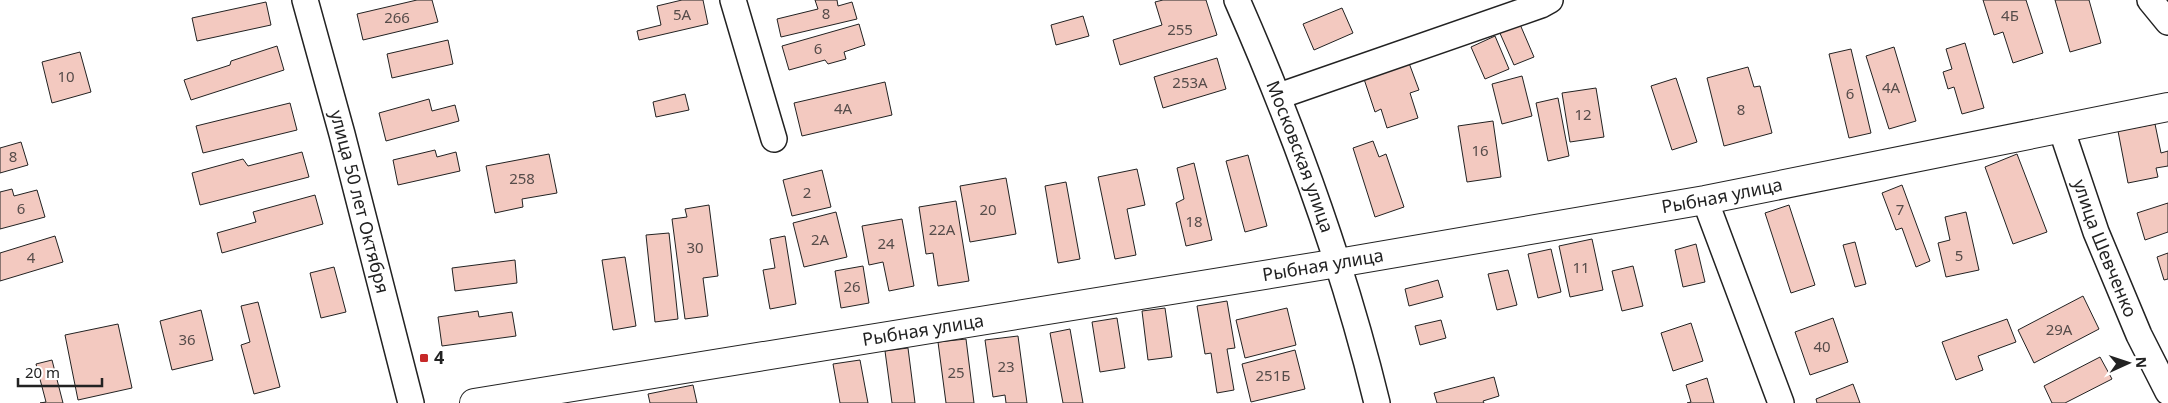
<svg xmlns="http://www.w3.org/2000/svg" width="2168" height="403" viewBox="0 0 2168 403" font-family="'Noto Sans',sans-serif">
<rect width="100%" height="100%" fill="#fff"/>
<!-- building -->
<g fill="#f3c9c0" stroke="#222">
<polygon points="417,0 432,0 438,22 363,40 357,14"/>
<polygon points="682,0 703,0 708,24 639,40 637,31 661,25 657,6"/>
<polygon points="815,0 837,0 838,6 852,2 857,19 781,37 777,19 818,9"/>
<polygon points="1163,0 1206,0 1217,35 1120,65 1113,40 1162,25 1155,2"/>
<polygon points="1983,0 2026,0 2043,53 2013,63 2003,32 1994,35"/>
<polygon points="2055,0 2089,0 2101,43 2070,52"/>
<polygon points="266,2 271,25 197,41 192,18"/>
<polygon points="1342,8 1353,33 1314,50 1303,24"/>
<polygon points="1083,16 1089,36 1056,45 1051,25"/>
<polygon points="1519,22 1534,57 1514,65 1499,31"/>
<polygon points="859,24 865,45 844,52 846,59 828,64 825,60 789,70 782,46"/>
<polygon points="1495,36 1509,69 1485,79 1471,47"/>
<polygon points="448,40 453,64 392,78 387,54"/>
<polygon points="1965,43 1984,108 1962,114 1954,87 1948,89 1943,72 1952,69 1946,49"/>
<polygon points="277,46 284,70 191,100 184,80 230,65 231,61"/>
<polygon points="1894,47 1916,121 1889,129 1866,56"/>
<polygon points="1851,49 1871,133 1849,138 1829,54"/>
<polygon points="80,52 91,92 52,103 42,62"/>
<polygon points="1217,58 1226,89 1163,108 1154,77"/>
<polygon points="1409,63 1419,90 1410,93 1418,118 1387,128 1381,109 1375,112 1364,79"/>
<polygon points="1748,67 1754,87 1760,86 1772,133 1724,146 1707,78"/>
<polygon points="1522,76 1532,116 1502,124 1492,84"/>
<polygon points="1676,78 1697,142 1672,150 1651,86"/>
<polygon points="885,82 892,115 802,136 794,103"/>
<polygon points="1596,88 1604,137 1570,142 1562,93"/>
<polygon points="685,94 689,110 656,117 653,102"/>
<polygon points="1558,98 1569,156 1548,161 1536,103"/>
<polygon points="429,99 432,111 455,105 459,121 386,141 379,113"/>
<polygon points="290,103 297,130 203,153 196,126"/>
<polygon points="1493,121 1501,177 1467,182 1458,126"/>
<polygon points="2155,124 2161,153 2168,151 2168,166 2156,168 2158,177 2128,183 2118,131"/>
<polygon points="1373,141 1379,157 1386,154 1404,207 1375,217 1353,148"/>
<polygon points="21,142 28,165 0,173 0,148"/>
<polygon points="435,150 437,157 456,152 460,171 398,185 393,160"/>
<polygon points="302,152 309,177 200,205 192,173 243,159 248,166"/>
<polygon points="549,154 557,193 522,199 523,207 495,213 486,166"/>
<polygon points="2017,154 2047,232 2013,244 1985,167"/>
<polygon points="1248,155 1267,226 1245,232 1226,161"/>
<polygon points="1194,163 1212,240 1186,246 1176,203 1184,199 1177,168"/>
<polygon points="1137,169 1145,205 1127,209 1136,255 1115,259 1098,177"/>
<polygon points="822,170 831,207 792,216 783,180"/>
<polygon points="1006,178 1016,234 970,242 960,186"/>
<polygon points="1066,182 1080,259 1058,263 1045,186"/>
<polygon points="1902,185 1930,261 1916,267 1902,228 1896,230 1882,193"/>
<polygon points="12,189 14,196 37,190 45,217 0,229 0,192"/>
<polygon points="315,195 323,224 222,253 217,233 256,222 253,212"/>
<polygon points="956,201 969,281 938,286 933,253 926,254 919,207"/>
<polygon points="2168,203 2168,232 2145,240 2137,213"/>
<polygon points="709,205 718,276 703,278 708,316 685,319 672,219 687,217 685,209"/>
<polygon points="1789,205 1815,285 1791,293 1765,213"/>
<polygon points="836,212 847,257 804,267 793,223"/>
<polygon points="1966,212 1979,270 1946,277 1938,243 1950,240 1945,217"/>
<polygon points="902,219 914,286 889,291 883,262 869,265 862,226"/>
<polygon points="669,233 678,319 655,322 646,235"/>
<polygon points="55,236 63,262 0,281 0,253"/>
<polygon points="785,236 796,304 770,309 763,270 775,268 770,239"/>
<polygon points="1592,239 1603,290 1570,297 1559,246"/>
<polygon points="1855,242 1866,284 1855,287 1843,245"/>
<polygon points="1696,244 1705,282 1683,287 1675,250"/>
<polygon points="1551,249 1561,292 1538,298 1528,254"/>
<polygon points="2168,253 2168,279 2164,280 2157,257"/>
<polygon points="625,257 636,326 613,330 602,260"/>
<polygon points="515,260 517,283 455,291 452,268"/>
<polygon points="863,266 869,303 841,308 835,271"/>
<polygon points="1633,266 1643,306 1622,311 1612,271"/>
<polygon points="334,267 346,312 321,318 310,273"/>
<polygon points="1508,270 1517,305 1497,310 1488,274"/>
<polygon points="1438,280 1443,297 1409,306 1405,289"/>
<polygon points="2083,296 2099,329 2034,363 2018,330"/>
<polygon points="1227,301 1235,348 1227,349 1234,390 1217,393 1211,353 1205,354 1197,306"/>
<polygon points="258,302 280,387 254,394 241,345 250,342 241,306"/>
<polygon points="1165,308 1172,357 1148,360 1142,311"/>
<polygon points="1287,308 1296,345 1245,358 1236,320"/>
<polygon points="201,310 213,360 172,370 160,321"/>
<polygon points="478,311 479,317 512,312 516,336 442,346 438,317"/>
<polygon points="1117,318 1125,368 1100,372 1092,322"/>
<polygon points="1833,318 1848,362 1810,375 1795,332"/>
<polygon points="2007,319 2016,342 1978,356 1983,370 1956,380 1942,342"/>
<polygon points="1441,320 1446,338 1420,345 1415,326"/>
<polygon points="1691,323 1703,361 1673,371 1661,333"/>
<polygon points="118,324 132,388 78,400 65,335"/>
<polygon points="1070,329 1083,403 1063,403 1050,333"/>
<polygon points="1018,336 1027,403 1006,403 1005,395 993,397 985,340"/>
<polygon points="966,339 974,403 946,403 938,342"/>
<polygon points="908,348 915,403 892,403 885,351"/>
<polygon points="1295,350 1305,389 1251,402 1242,364"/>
<polygon points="2100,357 2112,379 2065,403 2052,403 2044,386"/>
<polygon points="52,360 63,403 40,403 46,402 36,364"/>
<polygon points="860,360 868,403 840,403 833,364"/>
<polygon points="1494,377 1499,396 1483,401 1484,403 1437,403 1434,393"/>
<polygon points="1707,378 1714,403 1687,403 1691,402 1686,385"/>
<polygon points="1853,384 1860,403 1817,403 1816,399"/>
<polygon points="693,385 697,403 650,403 648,394"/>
</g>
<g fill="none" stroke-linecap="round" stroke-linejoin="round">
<defs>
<g id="minor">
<path id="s1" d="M 305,0 L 342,134 L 411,403"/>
<polyline points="733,0 774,139"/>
<path id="s2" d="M 1237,0 C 1295,132 1343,263 1377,403"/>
<polyline points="2150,0 2168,22"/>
<polyline points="1279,96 1541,5 1550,0"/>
<path id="s3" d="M 2061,128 L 2096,232 L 2139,335 L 2168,392"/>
<polyline points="1705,200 1781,403"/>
</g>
<g id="tertiary">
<path id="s4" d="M 474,403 L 1338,263 L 1705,200 L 2168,107"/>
</g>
</defs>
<!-- minor casing -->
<use href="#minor" stroke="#222" stroke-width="28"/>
<!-- tertiary casing -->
<use href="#tertiary" stroke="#222" stroke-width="30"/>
<!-- minor -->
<use href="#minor" stroke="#fff" stroke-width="25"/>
<!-- tertiary -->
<use href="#tertiary" stroke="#fff" stroke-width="28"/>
</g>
<!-- markers -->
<rect fill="#c62828" stroke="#fff" stroke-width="2" x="419" y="353" width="10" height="10" rx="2.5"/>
<g text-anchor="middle" stroke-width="4" stroke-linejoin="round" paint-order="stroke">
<!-- number labels -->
<g font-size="15" fill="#564c4a">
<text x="826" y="19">8</text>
<text x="682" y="20">5А</text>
<text x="2010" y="21">4Б</text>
<text x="397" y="23">266</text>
<text x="1180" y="35">255</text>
<text x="818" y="54">6</text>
<text x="66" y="82">10</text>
<text x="1190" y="88">253А</text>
<text x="1891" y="93">4А</text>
<text x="1850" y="99">6</text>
<text x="843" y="114">4А</text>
<text x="1741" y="115">8</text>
<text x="1583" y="120">12</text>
<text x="1480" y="156">16</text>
<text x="13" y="162">8</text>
<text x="522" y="184">258</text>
<text x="807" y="198">2</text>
<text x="21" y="214">6</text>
<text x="988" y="215">20</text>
<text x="1900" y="215">7</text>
<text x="1194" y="227">18</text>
<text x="942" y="235">22А</text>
<text x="820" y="245">2А</text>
<text x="886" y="249">24</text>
<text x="695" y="253">30</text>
<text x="1959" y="261">5</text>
<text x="31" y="263">4</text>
<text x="1581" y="273">11</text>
<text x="852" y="292">26</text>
<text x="2059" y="335">29А</text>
<text x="187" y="345">36</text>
<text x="1822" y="352">40</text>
<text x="1006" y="372">23</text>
<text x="956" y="378">25</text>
<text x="1273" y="381">251Б</text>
</g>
<!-- street labels -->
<g font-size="18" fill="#222" stroke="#fff">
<text dy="6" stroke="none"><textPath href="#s2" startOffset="169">Московская улица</textPath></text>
<text dy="6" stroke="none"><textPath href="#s4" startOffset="1265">Рыбная улица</textPath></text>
<text dy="6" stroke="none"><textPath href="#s1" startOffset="209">улица 50 лет Октября</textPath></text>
<text dy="6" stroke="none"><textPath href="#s3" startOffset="128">улица Шевченко</textPath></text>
<text dy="6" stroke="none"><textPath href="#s4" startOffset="860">Рыбная улица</textPath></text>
<text dy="6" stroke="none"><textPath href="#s4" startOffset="455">Рыбная улица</textPath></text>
</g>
<!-- poi labels -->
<g font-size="18" font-weight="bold" fill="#222" stroke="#fff" text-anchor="start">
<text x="434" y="364">4</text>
</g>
</g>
<!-- north arrow -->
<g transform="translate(2128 363) rotate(87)" stroke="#ffffff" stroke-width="4" paint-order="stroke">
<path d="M0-4L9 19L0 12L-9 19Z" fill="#222222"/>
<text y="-8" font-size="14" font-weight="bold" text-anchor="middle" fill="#222222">N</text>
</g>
<!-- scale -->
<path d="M18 378v8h84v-8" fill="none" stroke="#222222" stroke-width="2.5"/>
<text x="25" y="378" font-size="15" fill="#222222" stroke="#ffffff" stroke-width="4" paint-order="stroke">20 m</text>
</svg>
